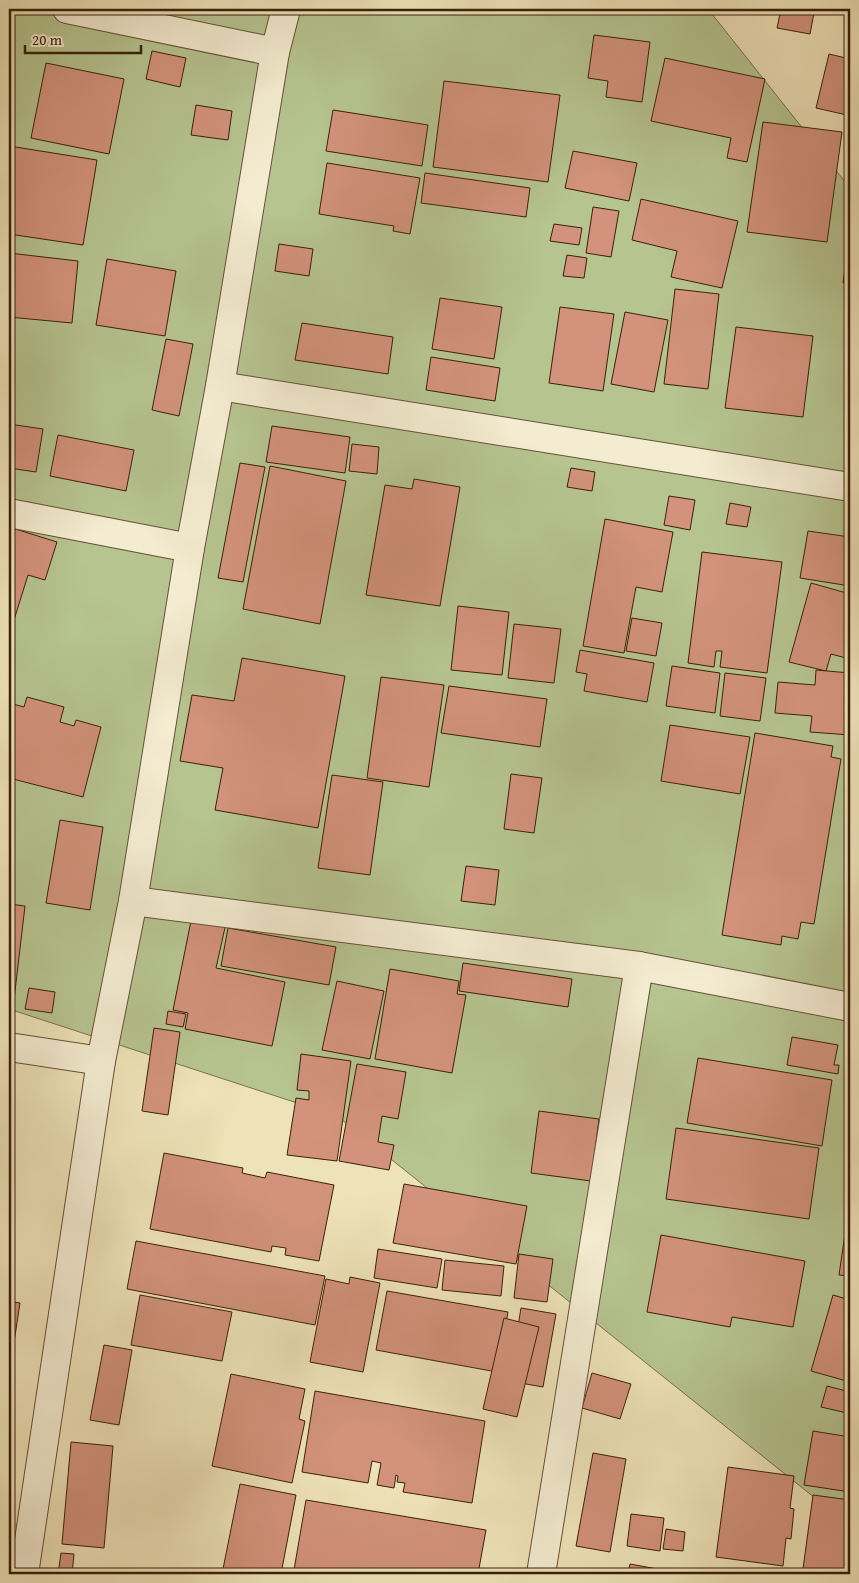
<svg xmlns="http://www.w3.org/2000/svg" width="859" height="1583" viewBox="0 0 859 1583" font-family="'Gentium Book Plus',serif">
<rect width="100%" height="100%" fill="#eee2b8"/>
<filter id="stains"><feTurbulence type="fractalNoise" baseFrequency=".004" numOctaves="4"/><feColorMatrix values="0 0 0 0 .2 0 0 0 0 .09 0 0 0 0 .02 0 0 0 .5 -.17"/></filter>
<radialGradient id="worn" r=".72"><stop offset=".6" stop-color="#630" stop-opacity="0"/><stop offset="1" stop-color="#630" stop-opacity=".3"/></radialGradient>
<!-- green -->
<polygon fill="#b6c490" stroke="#78724d" points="9,9 708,9 850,188 850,1526 337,1116 9,1009"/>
<!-- building -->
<g fill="#d2927b" stroke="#3a200a">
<polygon points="781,9 790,9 814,13 810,34 777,28"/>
<polygon points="594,35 650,42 642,102 606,97 608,81 588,78"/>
<polygon points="152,51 186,58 180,87 146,79"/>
<polygon points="829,54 850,59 850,102 847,115 816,108"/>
<polygon points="665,58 765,79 747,162 727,158 731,138 651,121"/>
<polygon points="46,63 124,79 109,154 31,138"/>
<polygon points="444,81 560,95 548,182 433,167"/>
<polygon points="196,105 232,111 228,140 191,135"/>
<polygon points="333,110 428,125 422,166 326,151"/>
<polygon points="763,122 842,132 827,242 747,232"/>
<polygon points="9,146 97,160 83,245 9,234"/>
<polygon points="573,151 637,163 629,201 565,188"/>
<polygon points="327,163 420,178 410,234 393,231 394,226 319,214"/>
<polygon points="425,173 530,188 526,217 421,203"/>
<polygon points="641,199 738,221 722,288 671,277 677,251 632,240"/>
<polygon points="593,207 619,211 611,257 586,253"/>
<polygon points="554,224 582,228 579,245 550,241"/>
<polygon points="279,244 313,249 309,276 275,271"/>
<polygon points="848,244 850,244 850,284 843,283"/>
<polygon points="9,253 78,261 72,323 9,317"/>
<polygon points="567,255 587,258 584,278 563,276"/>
<polygon points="107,259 176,271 165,336 96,325"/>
<polygon points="675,289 719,294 708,389 664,384"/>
<polygon points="440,298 502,307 494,359 432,349"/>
<polygon points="560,307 614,314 603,391 549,383"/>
<polygon points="625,312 668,320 654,392 611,384"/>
<polygon points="302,323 393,337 388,374 295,360"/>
<polygon points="736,327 813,336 803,417 725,408"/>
<polygon points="166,339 193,344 179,416 152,410"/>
<polygon points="431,357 500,368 495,401 426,390"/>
<polygon points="9,424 43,429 36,472 9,468"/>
<polygon points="272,426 350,437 345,473 266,462"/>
<polygon points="58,435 134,450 126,491 50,476"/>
<polygon points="352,444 379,447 377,474 349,471"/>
<polygon points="240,463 265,467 243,582 218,578"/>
<polygon points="270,466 346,481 320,624 243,609"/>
<polygon points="571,468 595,472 592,491 567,487"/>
<polygon points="414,479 460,487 440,606 366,595 385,485 412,489"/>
<polygon points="669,496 695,500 690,530 664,525"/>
<polygon points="730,503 751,507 747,527 726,524"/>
<polygon points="605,519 673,532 662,592 636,587 624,653 583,646"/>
<polygon points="9,527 57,542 45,580 28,575 9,636"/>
<polygon points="808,531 850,537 850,586 800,578"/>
<polygon points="702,552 782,562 767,673 720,667 722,651 716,651 714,667 688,663"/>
<polygon points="811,583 850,594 850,641 846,658 831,654 826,671 789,662"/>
<polygon points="458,606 509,612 502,675 451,670"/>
<polygon points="632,618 662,623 656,656 626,651"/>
<polygon points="514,624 561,629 554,683 508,678"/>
<polygon points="580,650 654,663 647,702 584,691 587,674 576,672"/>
<polygon points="242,658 345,676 318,828 215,810 223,768 180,761 192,695 234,701"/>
<polygon points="672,666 720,673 715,713 666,706"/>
<polygon points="816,670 850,673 850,735 810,732 812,716 775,713 778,682 815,685"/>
<polygon points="725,673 766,678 760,721 720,716"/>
<polygon points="381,677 444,685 429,787 367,778"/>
<polygon points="449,686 547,699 540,747 441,733"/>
<polygon points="27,697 64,707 60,722 74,726 76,720 101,727 83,797 9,778 9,703 24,707"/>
<polygon points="670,725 750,737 740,794 661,781"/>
<polygon points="755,733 833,746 831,757 841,759 814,924 801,922 798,939 782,936 781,945 722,935"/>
<polygon points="511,774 542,778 534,833 504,829"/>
<polygon points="332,775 383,782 370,875 318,868"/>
<polygon points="60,820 103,827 90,910 46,903"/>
<polygon points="466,866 499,870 495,905 461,901"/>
<polygon points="9,904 25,906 13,1008 9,1007"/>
<polygon points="192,916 226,923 216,968 285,982 272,1046 185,1029 188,1013 173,1010"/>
<polygon points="228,928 336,947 329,985 221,966"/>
<polygon points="463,963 572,979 568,1007 459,991"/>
<polygon points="390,969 459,981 457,994 466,995 452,1073 375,1059"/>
<polygon points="337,981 384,991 370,1059 322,1050"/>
<polygon points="29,988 55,992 52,1013 25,1009"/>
<polygon points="168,1011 186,1014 183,1027 166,1024"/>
<polygon points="154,1028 180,1032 168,1115 142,1111"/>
<polygon points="792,1037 838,1045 834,1065 839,1065 838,1074 787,1065"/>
<polygon points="301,1054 351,1061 337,1161 287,1155 296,1098 309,1100 309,1091 297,1090"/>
<polygon points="698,1058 832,1080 822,1146 687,1123"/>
<polygon points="357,1064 406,1072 398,1119 382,1116 378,1142 394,1145 389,1170 339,1161"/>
<polygon points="539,1111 599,1119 591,1181 531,1173"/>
<polygon points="676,1128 819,1148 809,1219 666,1199"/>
<polygon points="164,1153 243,1168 242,1173 265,1178 267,1172 334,1185 319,1261 285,1255 286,1248 272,1246 271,1252 150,1229"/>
<polygon points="404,1184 527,1206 516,1264 393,1243"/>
<polygon points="845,1234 850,1235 850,1276 839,1275"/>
<polygon points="661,1235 805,1261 793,1327 732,1317 730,1327 647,1312"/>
<polygon points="136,1241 325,1276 315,1325 127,1289"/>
<polygon points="378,1249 442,1259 437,1288 374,1278"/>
<polygon points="519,1254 553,1259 547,1302 514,1298"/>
<polygon points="445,1260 504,1266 501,1296 442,1290"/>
<polygon points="350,1277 380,1283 363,1372 310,1362 326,1279 349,1284"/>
<polygon points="387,1291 508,1312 497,1372 376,1350"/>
<polygon points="140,1295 232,1312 222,1361 131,1345"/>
<polygon points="833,1295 850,1300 850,1382 811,1371"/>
<polygon points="9,1301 20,1303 13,1349 9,1348"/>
<polygon points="521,1308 556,1314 543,1387 509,1381"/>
<polygon points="504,1318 539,1327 517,1417 483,1409"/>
<polygon points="104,1345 132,1350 119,1425 90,1420"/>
<polygon points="592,1373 631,1384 620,1419 582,1408"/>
<polygon points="231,1374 305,1389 299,1419 305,1421 292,1483 212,1466"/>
<polygon points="827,1386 850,1392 850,1401 847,1413 821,1407"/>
<polygon points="315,1391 485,1421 472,1503 403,1492 405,1483 397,1482 398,1476 396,1475 394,1488 377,1485 381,1463 372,1461 368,1483 302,1472"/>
<polygon points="813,1431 850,1437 850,1492 804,1485"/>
<polygon points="71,1442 113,1446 104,1548 62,1544"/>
<polygon points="593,1453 626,1459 610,1552 576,1546"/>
<polygon points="728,1467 794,1476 790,1508 794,1509 791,1539 786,1538 783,1566 716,1557"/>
<polygon points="240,1484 296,1495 281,1574 222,1574"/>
<polygon points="813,1495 850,1500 850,1574 803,1569"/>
<polygon points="306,1500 486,1530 478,1574 322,1574 294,1570"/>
<polygon points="631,1514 664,1518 660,1551 627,1546"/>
<polygon points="666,1529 685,1532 683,1551 663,1549"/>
<polygon points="61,1553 74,1554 72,1574 58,1574"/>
<polygon points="630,1564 685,1574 628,1574"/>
</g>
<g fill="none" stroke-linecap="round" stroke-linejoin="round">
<defs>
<g id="street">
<polyline points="67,9 275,52"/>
<polyline points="220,386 850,487"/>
<polyline points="9,513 190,548"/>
<polyline points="133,901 639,966 850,1007"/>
<polyline points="9,1047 101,1061"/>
<polyline points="24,1574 101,1061 133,901 190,548 220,386 275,52 286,9"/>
<polyline points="541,1574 639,966"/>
</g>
</defs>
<!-- street casing -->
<use href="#street" stroke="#675036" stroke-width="30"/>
<!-- street -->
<use href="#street" stroke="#f4ecd1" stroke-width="28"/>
</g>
<!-- margin -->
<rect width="859" height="1583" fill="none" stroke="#eee2b8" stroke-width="30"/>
<rect x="10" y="10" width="839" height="1563" fill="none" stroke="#3a200a" stroke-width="2.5"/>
<rect x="15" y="15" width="829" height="1553" fill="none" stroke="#3a200a"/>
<!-- scale -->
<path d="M25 45v8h116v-8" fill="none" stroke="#3a200a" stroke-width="2.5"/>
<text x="32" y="45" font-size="15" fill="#3a200a" stroke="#f4ecd1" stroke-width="4" paint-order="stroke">20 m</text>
<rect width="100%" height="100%" filter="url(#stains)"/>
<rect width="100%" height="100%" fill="url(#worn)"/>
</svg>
